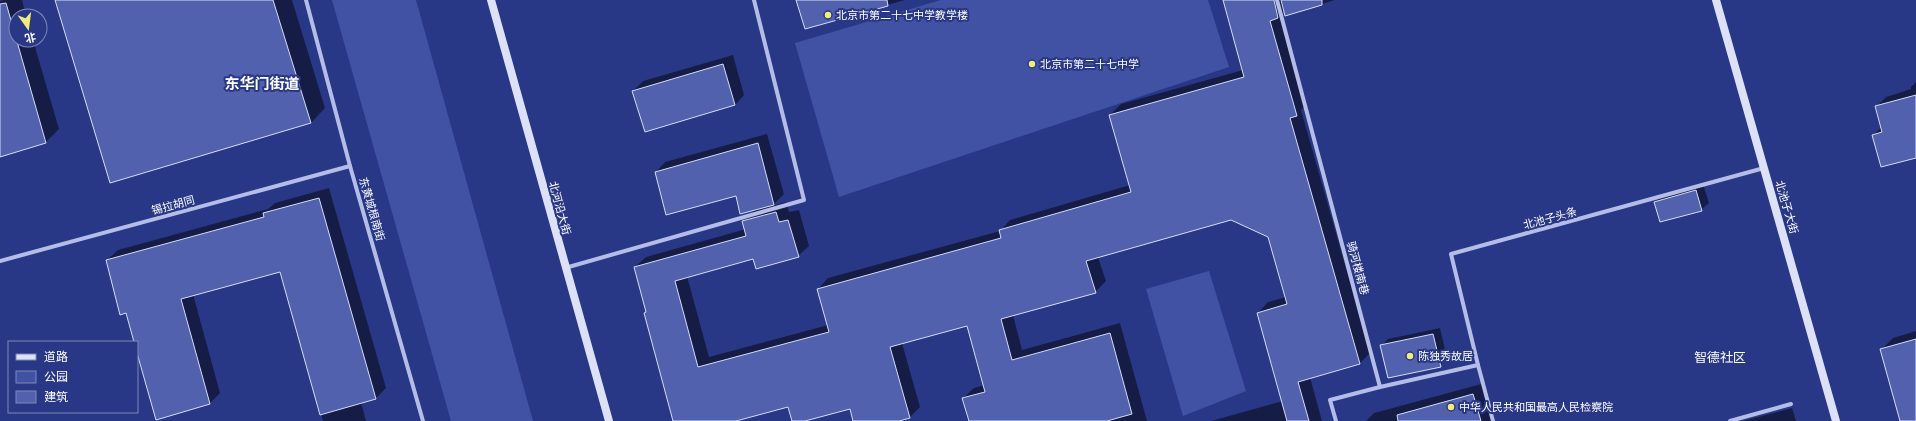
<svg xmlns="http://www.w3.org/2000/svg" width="1916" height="421" viewBox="0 0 1916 421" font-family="Poppins,'Noto Sans SC',sans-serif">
<rect width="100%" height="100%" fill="#293886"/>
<!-- green -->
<g fill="#4152a4">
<polygon points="332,0 416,0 533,421 451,421"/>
<polygon points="941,0 1208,0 1229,67 839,197 795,43"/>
<polygon points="1209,271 1246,391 1183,416 1146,289"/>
</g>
<!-- shadow -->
<g fill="#0007">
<polygon points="5,0 22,0 26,16 16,16 16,40 33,40 59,129 45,143 0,153 0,1"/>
<polygon points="56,0 292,0 325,108 311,123"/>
<polygon points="797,0 905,0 805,28"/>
<polygon points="1224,0 1335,0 1286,15 1284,11 1281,14 1307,104 1301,110 1370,353 1360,363 1310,377 1322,421 1211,421 1283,401 1258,313 1268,302 1286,297 1269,236 1231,219 1098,257 1106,281 1095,292 1013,315 1022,350 1120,323 1147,421 970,421 963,398 974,388 985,385 968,325 902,343 920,407 910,417 896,421 854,421 850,408 802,421 793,421 789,406 737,421 674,421 635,267 646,257 746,229 743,221 756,209 736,195 656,172 665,162 767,134 784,194 772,206 786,202 789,212 799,210 809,246 798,256 754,258 687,276 709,357 828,325 818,289 828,278 1000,231 1010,220 1130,185 1110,115 1121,104 1243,70"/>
<polygon points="733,55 744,95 735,105 633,91 643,81"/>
<polygon points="1916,82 1916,157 1873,135 1882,127 1876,107 1886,97 1911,89 1911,87"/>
<polygon points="1703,184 1709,203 1701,210 1655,202 1663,195"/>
<polygon points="329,188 386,388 376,398 361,402 366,421 323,421 280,271 193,294 220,393 210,403 137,349 137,342 135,342 127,312 107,260 118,250 268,209 275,203"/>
<polygon points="1440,328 1447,358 1440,366 1381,346 1388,339"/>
<polygon points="1916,331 1916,421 1902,421 1881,350 1893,338"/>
<polygon points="1485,383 1495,421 1366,421 1374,413"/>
<polygon points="1792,408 1796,421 1743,421"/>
</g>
<!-- building -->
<g fill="#5161ad" stroke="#d7ddf6">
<polygon points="55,0 273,0 311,123 110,183"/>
<polygon points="796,0 887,0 888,6 805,29"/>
<polygon points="1223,0 1274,0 1278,18 1270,21 1297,116 1290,118 1360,364 1298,382 1309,421 1287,421 1257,313 1287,304 1268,237 1231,220 1086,261 1096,293 1001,319 1012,360 1110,333 1132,414 1107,421 969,421 962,398 985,392 967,326 890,347 910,418 899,421 853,421 850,409 805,421 792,421 788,407 736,421 673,421 644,313 646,312 634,267 746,236 742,221 776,212 779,222 788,220 799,257 756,269 753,259 675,281 698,367 829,332 817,289 1001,238 999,230 1131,192 1109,115 1244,77"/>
<polygon points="1281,0 1322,0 1322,5 1285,16"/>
<polygon points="6,3 46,143 0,157 0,4"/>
<polygon points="723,64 735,105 645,132 632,91"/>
<polygon points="1916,95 1916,158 1881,167 1872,135 1882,132 1875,106"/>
<polygon points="758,143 774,205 740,214 736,196 666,215 655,172"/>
<polygon points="1696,190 1702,211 1660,222 1654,202"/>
<polygon points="319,198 376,399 320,415 280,272 181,299 210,404 156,420 137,353 137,342 134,342 126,313 120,315 106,260 264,217 263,213"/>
<polygon points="1433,334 1441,367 1388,378 1380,345"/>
<polygon points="1916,339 1916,421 1900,421 1880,349"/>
<polygon points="1473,394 1481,421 1398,421 1397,415"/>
</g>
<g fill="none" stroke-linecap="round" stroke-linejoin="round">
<!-- street -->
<g stroke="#b4bde7" stroke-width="4">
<polyline points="306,0 350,166 423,421"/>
<polyline points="1277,0 1380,387 1478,365 1493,421"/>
<polyline points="0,261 350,166"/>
<polyline points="565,268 804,200 754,0"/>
<polyline points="1478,365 1451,254 1764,168"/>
<polyline points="1336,421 1330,400 1380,387"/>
<polyline points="1730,421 1791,404"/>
</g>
<!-- secondary -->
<g stroke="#dde1f7" stroke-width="8">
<polyline points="491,0 609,421"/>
<polyline points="1716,0 1836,421"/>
</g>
</g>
<!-- markers -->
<g fill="#efed7b" stroke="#293886" stroke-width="1.5">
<circle cx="828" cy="15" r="4"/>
<circle cx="1032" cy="64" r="4"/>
<circle cx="1410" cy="356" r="4"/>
<circle cx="1451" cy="407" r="4"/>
</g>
<g text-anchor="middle" stroke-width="4" stroke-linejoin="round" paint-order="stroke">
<!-- poi labels -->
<g font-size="11" fill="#fff" stroke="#293886" text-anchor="start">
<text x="836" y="19">北京市第二十七中学教学楼</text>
<text x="1040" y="68">北京市第二十七中学</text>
<text x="1418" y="360">陈独秀故居</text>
<text x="1459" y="411">中华人民共和国最高人民检察院</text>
</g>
<!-- street labels -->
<g font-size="11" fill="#fff" stroke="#293886">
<text transform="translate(173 205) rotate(-15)" y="4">锡拉胡同</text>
<text transform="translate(1787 207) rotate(74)" y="4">北池子大街</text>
<text transform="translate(560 208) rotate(75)" y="4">北河沿大街</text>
<text transform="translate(372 209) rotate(74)" y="4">东黄城根南街</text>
<text transform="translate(1550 218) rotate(-15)" y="4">北池子头条</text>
<text transform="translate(1358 268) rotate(75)" y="4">骑河楼南巷</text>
</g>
<!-- quarter labels -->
<g font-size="13" fill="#fff" stroke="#293886">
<text x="1720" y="362">智德社区</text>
</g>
<!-- district labels -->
<g font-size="15" font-weight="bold" fill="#fff" stroke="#293886">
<text x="262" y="89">东华门街道</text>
</g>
</g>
<!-- legend -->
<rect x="8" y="341" width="130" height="72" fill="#293886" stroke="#7f88b6"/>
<rect x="16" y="354" width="20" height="6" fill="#dde1f7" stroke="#7f88b6"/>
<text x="44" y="361" font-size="12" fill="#ffffff">道路</text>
<rect x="16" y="371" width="20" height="12" fill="#4152a4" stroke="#7f88b6"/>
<text x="44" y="381" font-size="12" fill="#ffffff">公园</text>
<rect x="16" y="391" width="20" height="12" fill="#5161ad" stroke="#7f88b6"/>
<text x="44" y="401" font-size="12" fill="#ffffff">建筑</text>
<!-- north arrow -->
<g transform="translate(28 28) rotate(166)"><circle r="19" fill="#293886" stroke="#7f88b6"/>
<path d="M0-3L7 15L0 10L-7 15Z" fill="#efed7b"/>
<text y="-6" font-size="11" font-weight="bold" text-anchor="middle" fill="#ffffff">北</text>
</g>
</svg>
